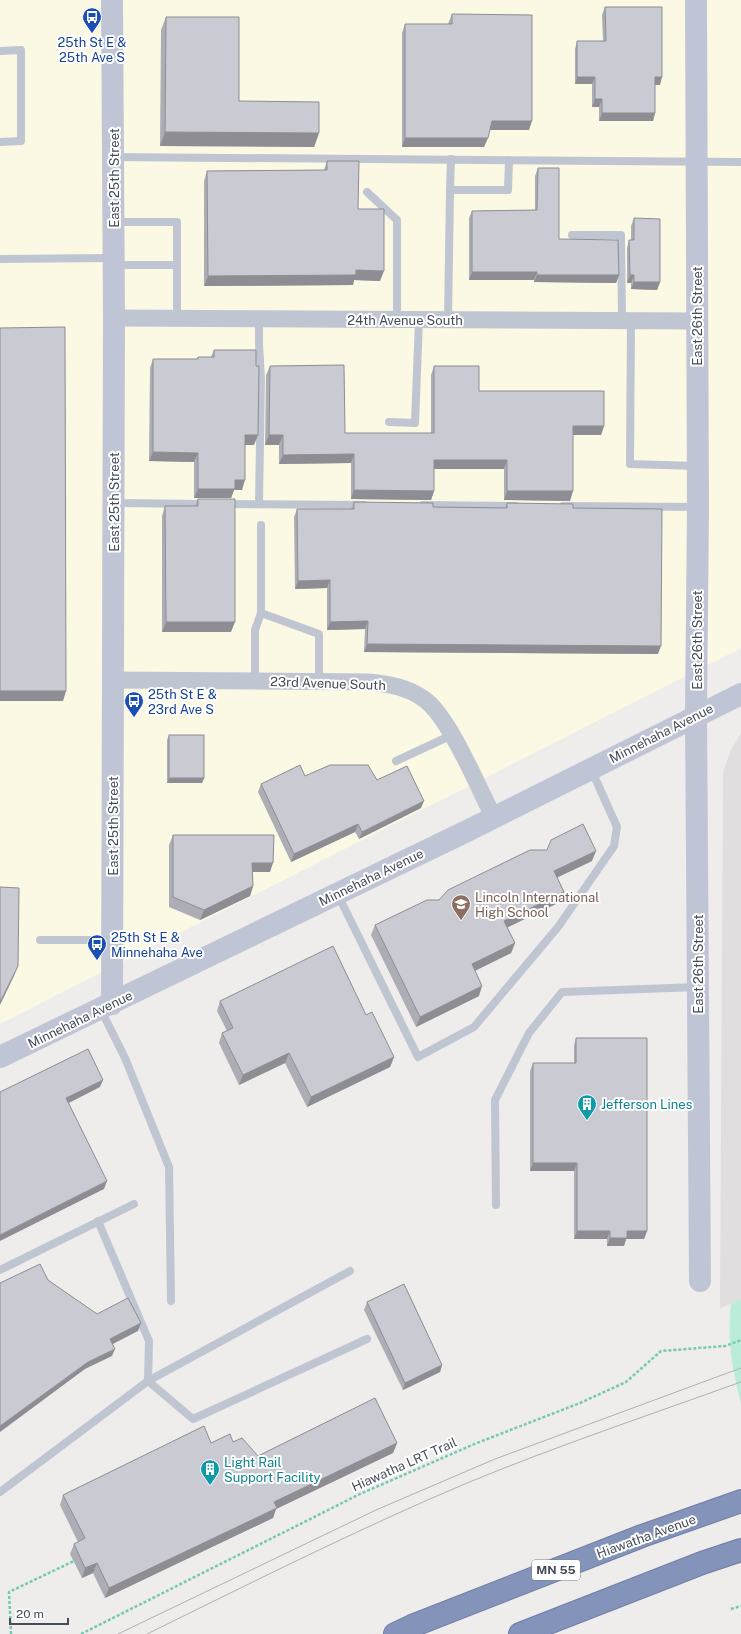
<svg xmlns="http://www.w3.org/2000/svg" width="741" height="1634" viewBox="0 0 741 1634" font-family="'Public Sans',sans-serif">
<rect width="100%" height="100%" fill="#efecec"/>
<!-- commercial -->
<polygon fill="#fbf9e4" points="0,0 741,0 741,648 0,1024"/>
<!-- education -->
<polygon fill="#e0dede" points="741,733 741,1299 720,1309 723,772 731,750"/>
<!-- green -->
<path fill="#baedd8" d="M 741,1299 L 741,1404 C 732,1368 727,1341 731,1304 Z"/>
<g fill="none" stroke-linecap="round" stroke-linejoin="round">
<defs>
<g id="highway">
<polyline points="395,1634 412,1626 642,1536 741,1501"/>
<polyline points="520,1634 702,1563 741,1550"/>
</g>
</defs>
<!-- highway casing -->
<use href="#highway" stroke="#707ea6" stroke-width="24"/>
<!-- path -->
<g stroke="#73c9b1" stroke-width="2.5" stroke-dasharray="3 2" stroke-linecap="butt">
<polyline points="731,1609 741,1606"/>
<polyline points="11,1634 9,1592 74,1561"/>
<polyline points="81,1634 360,1494 477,1443 580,1403 626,1382 661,1351 725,1346 741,1340"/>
</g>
<!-- lane -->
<g stroke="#bfc5d1" stroke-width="8">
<polyline points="0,51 21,50 21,141 0,142"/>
<polyline points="114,157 741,162"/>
<polyline points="450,190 451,159"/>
<polyline points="367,192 397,220 397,320"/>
<polyline points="114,222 177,222 177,318"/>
<polyline points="572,235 621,235 622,321"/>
<polyline points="0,259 113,258"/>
<polyline points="115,265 177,265"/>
<polyline points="259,319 259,344 261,378 259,504"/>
<polyline points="448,320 450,190 508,190 509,160"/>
<polyline points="631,321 630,464 697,466"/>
<polyline points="389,422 415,423 419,320"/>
<polyline points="115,503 206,504"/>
<polyline points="225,504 364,505"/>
<polyline points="423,505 516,506"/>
<polyline points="563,506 698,507"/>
<polyline points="261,613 319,634 319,682"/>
<polyline points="255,681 255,630 261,613 261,525"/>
<polyline points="396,761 452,735"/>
<polyline points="338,895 418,1057 474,1027 558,927 614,846 617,827 591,769"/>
<polyline points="40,940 112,940"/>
<polyline points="101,1010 125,1058 169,1167 171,1301"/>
<polyline points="496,1205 495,1100 529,1033 562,992 698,987"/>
<polyline points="98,1221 149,1341 148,1381"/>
<polyline points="0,1270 134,1204"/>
<polyline points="148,1381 350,1271"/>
<polyline points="0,1492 148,1381 193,1419 367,1339"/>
</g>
<!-- street -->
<g stroke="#bfc5d1" stroke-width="17">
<polyline points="114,318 697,321"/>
<path d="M 113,680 L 369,682 C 389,684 407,687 424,699 C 449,716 479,789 494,818"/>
</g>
<!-- secondary -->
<g stroke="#bfc5d5" stroke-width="22">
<polyline points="112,0 114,318 112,1004"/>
<polyline points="696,0 698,507 696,715 700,1281"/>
<polyline points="0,1057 467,831 741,694"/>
</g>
<!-- highway -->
<use href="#highway" stroke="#8493ba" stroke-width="22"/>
<!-- tram -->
<g stroke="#aeb0b6" stroke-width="1">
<polyline points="118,1634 376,1510 495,1459 741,1368"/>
<path d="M 147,1634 C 253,1582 358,1529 467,1483 C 557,1446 649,1415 741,1382"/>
</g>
</g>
<!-- wall -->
<g fill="#adaeb5">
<polygon points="605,7 660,85 655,85 655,113 653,121 599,121 599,107 592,107 592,84 575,84 575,49 577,41 603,41 602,15"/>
<polygon points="452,14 529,130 490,130 484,147 402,147 402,33 405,24 448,24"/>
<polygon points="166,17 239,101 319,133 314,147 160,146 161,30"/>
<polygon points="327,161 358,209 380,281 354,280 353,285 204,286 204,181 207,171 324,170"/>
<polygon points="538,168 559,239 619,275 616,283 534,282 534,280 469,280 469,218 472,211 535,210 535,176"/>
<polygon points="634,218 660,282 657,290 631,289 631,283 627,283 627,248 629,240 631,240 631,226"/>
<polygon points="214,350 254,445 245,445 242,490 234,490 231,498 194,498 194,462 149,461 150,368 153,359 197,359 198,357 211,357"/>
<polygon points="270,366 345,433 431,433 431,375 434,366 479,391 604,426 601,435 573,435 570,501 504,500 504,469 434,469 434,491 431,500 351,499 351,463 279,464 279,445 265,445 266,375"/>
<polygon points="198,499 231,632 162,632 162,516 165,506 195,506"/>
<polygon points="354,502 433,507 505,508 507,503 573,508 658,654 364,652 365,629 327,630 327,588 295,589 294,517 297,509 351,509"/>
<polygon points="169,735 204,778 202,783 167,783 167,740"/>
<polygon points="305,776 377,780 421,808 359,839 355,832 291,862 258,792 261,784"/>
<polygon points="173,835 270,872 253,872 253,886 250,896 200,920 169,907 169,845"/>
<polygon points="592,861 557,877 564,892 560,902 507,927 515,943 511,953 475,971 479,996 416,1027 371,935 375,925 439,900"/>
<polygon points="220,1001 366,1015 394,1057 390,1067 307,1107 285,1063 239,1085 219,1043 222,1033 227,1031 217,1011"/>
<polygon points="576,1038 647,1231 644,1239 626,1239 624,1246 607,1246 607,1239 574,1239 574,1171 530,1171 530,1071 533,1063 574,1063 574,1046"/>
<polygon points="367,1302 442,1365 440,1372 403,1390 364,1310"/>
<polygon points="233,1442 258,1456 397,1443 393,1453 276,1509 273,1518 105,1598 93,1573 82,1578 70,1554 74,1544 78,1542 60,1505 63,1495 211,1443"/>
</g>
<!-- shaded-wall -->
<g fill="#8d8d93">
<polygon points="577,77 595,77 592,84 575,84"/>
<polygon points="655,77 662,77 660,85 652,85"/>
<polygon points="595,99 602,99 599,107 592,107"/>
<polygon points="602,113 655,113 653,121 599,121"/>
<polygon points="492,121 532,121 529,130 489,130"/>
<polygon points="165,132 319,133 314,147 160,146"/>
<polygon points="405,138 488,138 484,147 402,147"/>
<polygon points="356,270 384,271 380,281 354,280 353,285 204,286 208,276"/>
<polygon points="472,272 537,272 534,280 469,280"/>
<polygon points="537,275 619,275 616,283 534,282"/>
<polygon points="630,275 634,275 631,283 627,283"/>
<polygon points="634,282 660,282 657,290 631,289"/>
<polygon points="573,426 604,426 601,435 570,435"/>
<polygon points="245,435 258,435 254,445 242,445"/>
<polygon points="269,435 283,435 279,445 265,445"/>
<polygon points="153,452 198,453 194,462 149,461"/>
<polygon points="354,454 351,463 279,464 283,455"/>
<polygon points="434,460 507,460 504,469 431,469"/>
<polygon points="235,480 245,480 242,490 234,490 231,498 194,498 198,489"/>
<polygon points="354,490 434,491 431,500 351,499"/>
<polygon points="507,491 573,491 570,501 504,500"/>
<polygon points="330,580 327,588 295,589 298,581"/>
<polygon points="368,621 365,629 327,630 330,622"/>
<polygon points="166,622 235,622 231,632 162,632"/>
<polygon points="367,644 661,646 658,654 364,652"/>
<polygon points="0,691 66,691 63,701 0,701"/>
<polygon points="169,778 204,778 202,783 167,783"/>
<polygon points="424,801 421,808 359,839 362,832"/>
<polygon points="358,824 355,832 291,862 294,854"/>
<polygon points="596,851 592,861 550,881 554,871"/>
<polygon points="252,863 273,863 270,872 249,872"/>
<polygon points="253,886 250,896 200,920 204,910"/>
<polygon points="564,892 560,902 500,931 504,921"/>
<polygon points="515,943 511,953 468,974 472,964"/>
<polygon points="18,966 14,976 0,1005 0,1002"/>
<polygon points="482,986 479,996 416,1027 420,1017"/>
<polygon points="289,1053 285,1063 239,1085 243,1075"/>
<polygon points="394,1057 390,1067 307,1107 311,1097"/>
<polygon points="103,1080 100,1087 63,1106 66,1098"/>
<polygon points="533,1163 577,1163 574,1171 530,1171"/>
<polygon points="107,1181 104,1189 0,1241 0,1235"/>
<polygon points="577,1231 610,1231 607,1239 574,1239"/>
<polygon points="627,1231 647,1231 644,1239 626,1239 624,1246 607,1246 610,1238"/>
<polygon points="141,1323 138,1331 107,1347 110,1339"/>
<polygon points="115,1349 112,1356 85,1369 0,1432 0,1426 88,1362"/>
<polygon points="442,1365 440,1372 403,1390 405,1383"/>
<polygon points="397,1443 393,1453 276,1509 273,1518 105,1598 109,1588 274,1502"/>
<polygon points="97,1563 93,1573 82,1578 85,1568"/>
</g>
<!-- building -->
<g fill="#c9cad2" stroke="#8d8d93">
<polygon points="605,7 662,7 662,77 655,77 655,113 602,113 602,99 595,99 595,77 577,77 577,41 606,41"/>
<polygon points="452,14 532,15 532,121 492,121 488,138 405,138 405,24 452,24"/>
<polygon points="166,17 239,17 239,101 319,102 319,133 165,132"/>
<polygon points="327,161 359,161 358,209 384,209 384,271 356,270 356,275 208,276 207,171 327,170"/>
<polygon points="538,168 559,168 559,239 618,240 619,275 537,275 537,272 472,272 472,211 537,210"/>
<polygon points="634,218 660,219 660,282 634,282 634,275 630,275 629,240 634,240"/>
<polygon points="65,327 66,691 0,691 0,328"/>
<polygon points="214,350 256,350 256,366 259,366 258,435 245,435 245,480 235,480 235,489 198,489 198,453 153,452 153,359 198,359 198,357 214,357"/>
<polygon points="344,365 345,433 434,433 434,366 479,366 479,391 604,391 604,426 573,426 573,491 507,491 507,460 434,460 434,491 354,490 354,454 283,455 283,435 269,435 270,366"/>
<polygon points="198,499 235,499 235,622 166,622 165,506 198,506"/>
<polygon points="354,502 433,503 433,507 507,508 507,503 573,504 573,508 662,509 661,646 367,644 368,621 330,622 330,580 298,581 297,509 354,509"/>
<rect x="169" y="735" width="35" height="43"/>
<polygon points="300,765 305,776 330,765 368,765 377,780 407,766 424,801 362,832 358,824 294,854 261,784"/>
<polygon points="583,824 596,851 554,871 564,892 504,921 515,943 472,964 482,986 420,1017 375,925 427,900 439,900 448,890 530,850 547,850 551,840"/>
<polygon points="173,835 274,835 273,863 252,863 253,886 204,910 173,897"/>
<polygon points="0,887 19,888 18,966 0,1002"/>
<polygon points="333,946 366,1015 372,1012 394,1057 311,1097 289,1053 243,1075 222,1033 233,1028 220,1001"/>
<polygon points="576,1038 647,1038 647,1231 627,1231 627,1238 610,1238 610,1231 577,1231 577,1163 533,1163 533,1063 576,1063"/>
<polygon points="88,1049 103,1080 66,1098 107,1181 0,1235 0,1092"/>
<polygon points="40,1264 48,1280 97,1314 128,1298 141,1323 110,1339 115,1349 88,1362 0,1426 0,1283"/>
<polygon points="404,1284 442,1365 405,1383 367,1302"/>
<polygon points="375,1398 397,1443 274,1502 277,1508 109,1588 97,1563 85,1568 74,1544 85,1538 63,1495 204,1426 211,1443 230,1434 233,1442 242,1438 258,1456"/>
</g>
<!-- icons -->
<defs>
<symbol id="bus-pin" viewBox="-11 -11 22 30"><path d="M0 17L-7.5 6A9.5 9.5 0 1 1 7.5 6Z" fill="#1a4fb4" stroke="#fff"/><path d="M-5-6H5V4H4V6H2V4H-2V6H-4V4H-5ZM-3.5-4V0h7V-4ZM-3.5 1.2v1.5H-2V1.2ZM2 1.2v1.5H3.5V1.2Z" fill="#fff"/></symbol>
<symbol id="school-pin" viewBox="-11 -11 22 30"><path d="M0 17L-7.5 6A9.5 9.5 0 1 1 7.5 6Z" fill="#8d6e63" stroke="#fff"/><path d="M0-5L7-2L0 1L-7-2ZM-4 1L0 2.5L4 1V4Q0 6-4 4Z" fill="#fff"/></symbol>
<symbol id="building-pin" viewBox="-11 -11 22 30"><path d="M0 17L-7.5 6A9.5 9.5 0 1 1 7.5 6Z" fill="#0f9aa8" stroke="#fff"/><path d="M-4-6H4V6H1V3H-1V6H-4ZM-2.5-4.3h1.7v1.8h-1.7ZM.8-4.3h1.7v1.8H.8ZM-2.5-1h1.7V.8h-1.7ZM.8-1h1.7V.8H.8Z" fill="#fff"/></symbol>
</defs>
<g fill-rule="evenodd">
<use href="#bus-pin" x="81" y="6" width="22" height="30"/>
<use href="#bus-pin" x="123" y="690" width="22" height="30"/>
<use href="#school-pin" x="450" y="893" width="22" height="30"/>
<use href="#bus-pin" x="86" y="933" width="22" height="30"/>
<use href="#building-pin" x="576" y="1093" width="22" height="30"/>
<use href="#building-pin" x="199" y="1458" width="22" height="30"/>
</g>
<g text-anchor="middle" stroke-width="4" stroke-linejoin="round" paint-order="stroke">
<!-- shield labels -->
<rect fill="#fff" stroke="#7d818b" stroke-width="1" x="532" y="1560" width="48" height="20" rx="3"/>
<g font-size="12" font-weight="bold" fill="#454b59">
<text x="556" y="1574">MN 55</text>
</g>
<!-- transit labels -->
<g font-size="13" fill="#164399" stroke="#fff" text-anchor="start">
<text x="92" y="47" text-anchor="middle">25th St E &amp;<tspan x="92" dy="15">25th Ave S</tspan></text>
<text x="148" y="699">25th St E &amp;<tspan x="148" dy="15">23rd Ave S</tspan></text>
<text x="111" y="942">25th St E &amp;<tspan x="111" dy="15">Minnehaha Ave</tspan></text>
</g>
<!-- street labels -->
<g font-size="13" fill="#454b59" stroke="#fff">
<text transform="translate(114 178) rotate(-90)" y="5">East 25th Street</text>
<text transform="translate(697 316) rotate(-90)" y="5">East 26th Street</text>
<text x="405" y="325">24th Avenue South</text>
<text transform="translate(114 502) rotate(-90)" y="5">East 25th Street</text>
<text transform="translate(697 640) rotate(-90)" y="5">East 26th Street</text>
<text transform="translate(328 683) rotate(2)" y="5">23rd Avenue South</text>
<text transform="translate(661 733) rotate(-27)" y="5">Minnehaha Avenue</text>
<text transform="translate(113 826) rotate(-90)" y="5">East 25th Street</text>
<text transform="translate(371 877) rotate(-26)" y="5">Minnehaha Avenue</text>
<text transform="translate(698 964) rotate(-90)" y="5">East 26th Street</text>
<text transform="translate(80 1019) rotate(-26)" y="5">Minnehaha Avenue</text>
<text transform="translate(404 1464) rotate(-24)" y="5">Hiawatha LRT Trail</text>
<text transform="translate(646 1536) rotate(-20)" y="5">Hiawatha Avenue</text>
</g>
<!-- education labels -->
<g font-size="13" fill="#785e54" stroke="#fff" text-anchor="start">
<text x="475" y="902">Lincoln International<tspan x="475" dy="15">High School</tspan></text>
</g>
<!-- culture labels -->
<g font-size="13" fill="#0d838f" stroke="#fff" text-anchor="start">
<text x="601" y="1109">Jefferson Lines</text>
<text x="224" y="1467">Light Rail<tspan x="224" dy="15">Support Facility</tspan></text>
</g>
</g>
<!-- scale -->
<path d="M10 1618v6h58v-6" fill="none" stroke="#454b59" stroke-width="2"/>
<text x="16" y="1618" font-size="12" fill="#454b59" stroke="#ffffff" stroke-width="3" paint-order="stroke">20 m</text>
</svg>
